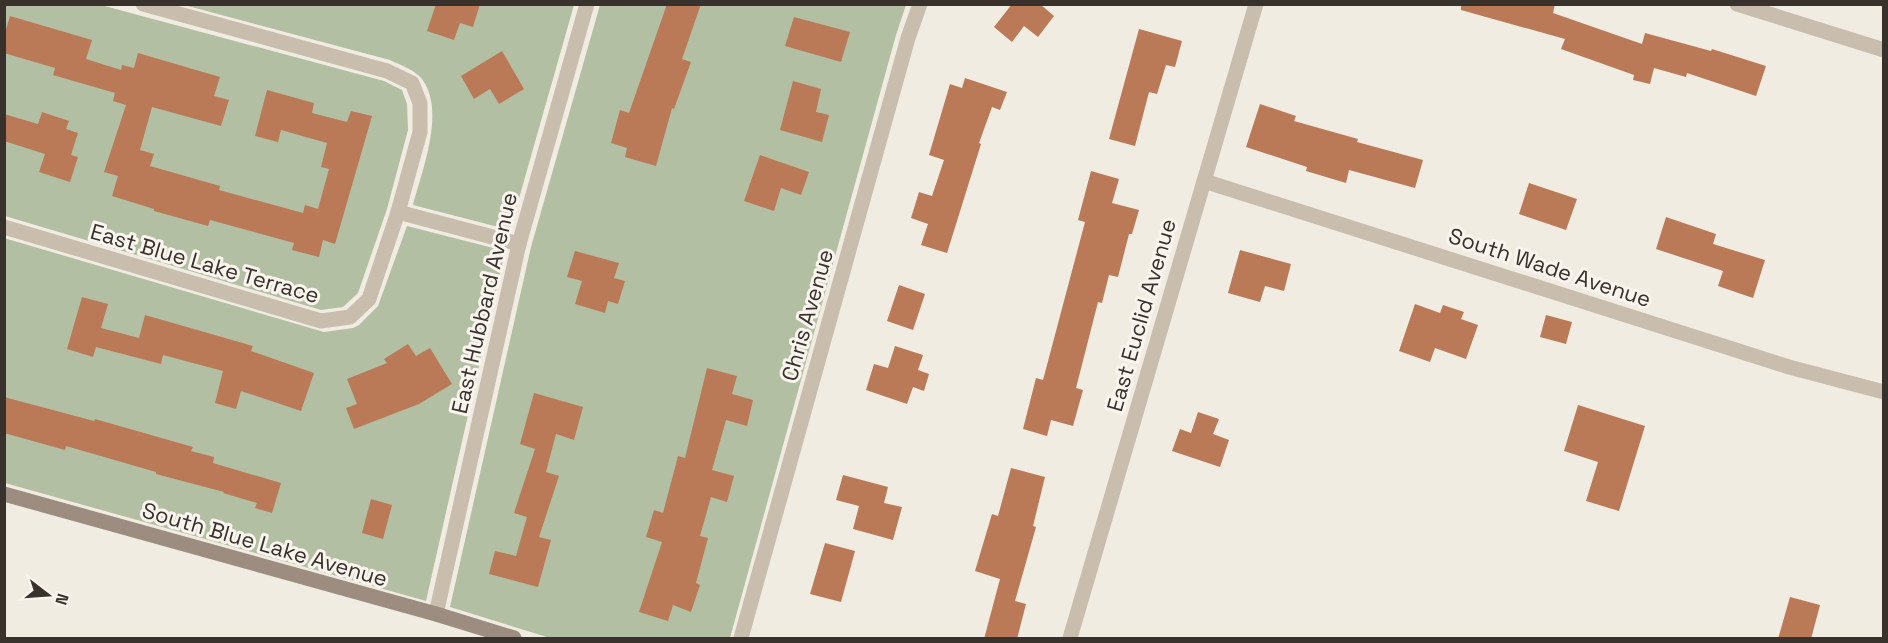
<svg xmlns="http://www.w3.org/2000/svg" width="1888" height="643" viewBox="0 0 1888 643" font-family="'Space Grotesk',sans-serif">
<rect width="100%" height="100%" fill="#f1ece2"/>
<!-- green -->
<g fill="#b2bfa3">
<polygon points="4,5 101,5 384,81 402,90 407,104 408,130 387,209 358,293 343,307 321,310 5,216"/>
<path d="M 184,5 L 574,5 L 510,230 L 413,205 C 422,170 446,111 422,79 C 415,70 400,65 390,60 Z"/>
<polygon points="600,5 906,5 896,35 730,638 550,638 450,607 531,247"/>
<polygon points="407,226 505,251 426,601 5,483 4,238 324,332 353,328 359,325 378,306"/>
</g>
<!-- building -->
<g fill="#ba7a57">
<polygon points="436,4 480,4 473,27 460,23 454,40 427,31"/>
<polygon points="667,4 701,4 682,59 691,62 674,109 672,108 656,166 625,157 627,148 611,143 620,110 629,113"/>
<polygon points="1012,4 1040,4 1054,16 1038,37 1024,26 1012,42 994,27"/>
<polygon points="1461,4 1555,4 1553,13 1642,44 1645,33 1711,51 1712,49 1766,66 1756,96 1687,73 1686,77 1654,68 1650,84 1633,80 1634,75 1561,49 1565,39 1461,10"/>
<polygon points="10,16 92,40 86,59 121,70 122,65 134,68 138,53 220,77 214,96 229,100 221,126 152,107 140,150 154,154 150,166 220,186 219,190 303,213 305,205 318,209 329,169 321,167 327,143 281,130 278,142 255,136 267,90 314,103 312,113 347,122 351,111 372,116 335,244 323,240 319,257 292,250 294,243 210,220 208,226 154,211 154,209 112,196 118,176 104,172 126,105 113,101 115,93 53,75 55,68 4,53 4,36"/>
<polygon points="794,17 850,32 841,62 785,46"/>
<polygon points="1139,29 1182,41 1175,67 1166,65 1157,94 1149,92 1135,146 1109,139"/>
<polygon points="502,51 524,89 499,104 490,89 474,99 461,76"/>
<polygon points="965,78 1007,92 1000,110 992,107 979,143 981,144 947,253 921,245 928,224 911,218 919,192 932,196 944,160 929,155 950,84 962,88"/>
<polygon points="793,81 821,89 816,112 829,115 822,142 780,130"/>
<polygon points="1260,104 1296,116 1294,121 1358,139 1357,142 1423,160 1415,188 1349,170 1346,183 1306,171 1307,167 1246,147"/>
<polygon points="42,112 69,121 66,129 78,133 71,155 78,157 70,182 39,172 45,154 4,141 4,114 38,124"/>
<polygon points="760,155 809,172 801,195 781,188 774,211 744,201"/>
<polygon points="1091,171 1119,179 1112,203 1139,210 1132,234 1129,234 1118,277 1109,275 1102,303 1098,302 1076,388 1083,390 1073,426 1051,420 1047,436 1023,429 1036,378 1043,380 1085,222 1078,220"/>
<polygon points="1529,183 1577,199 1566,230 1519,214"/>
<polygon points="1666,217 1716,234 1713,244 1765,260 1753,298 1718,286 1723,271 1656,249"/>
<polygon points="1240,250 1291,264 1284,291 1265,286 1260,302 1228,293"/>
<polygon points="575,251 619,263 614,278 625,281 618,304 608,301 605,313 575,304 582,281 567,277"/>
<polygon points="899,285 925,294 913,330 887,321"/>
<polygon points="82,297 108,304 101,328 139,338 145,315 253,346 251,351 314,373 301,411 241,391 236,409 215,403 223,371 163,355 161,364 96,347 93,357 67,349"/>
<polygon points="1415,304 1440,313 1443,305 1464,312 1461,319 1478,325 1466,359 1435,348 1430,362 1399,351"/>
<polygon points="1546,315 1572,322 1566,344 1540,337"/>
<polygon points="408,344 416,356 430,348 452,384 419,404 354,429 346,408 357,404 347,379 387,363 384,359"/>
<polygon points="895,346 923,355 918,370 929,374 924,391 913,387 907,404 866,390 874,364 888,368"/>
<polygon points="707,368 737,376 732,394 753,400 747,426 726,420 712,470 734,476 727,502 711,497 700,536 708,538 696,583 700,585 691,612 673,605 668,621 639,612 662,542 646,537 654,510 663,513 678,456 685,458"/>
<polygon points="534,393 583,407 574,440 556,434 546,472 559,476 539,537 551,540 538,587 489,574 495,551 516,556 527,517 514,513 535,449 520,444"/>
<polygon points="4,397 94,421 95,419 193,447 191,451 214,457 213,463 281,483 272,513 255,508 257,503 223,493 224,492 156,474 156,472 66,446 65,450 4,433"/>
<polygon points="1578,405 1645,426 1619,511 1586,501 1598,462 1564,451"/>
<polygon points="1198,412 1219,419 1213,434 1229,440 1220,467 1172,451 1180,429 1191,433"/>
<polygon points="1011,468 1045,477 1033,526 1036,527 1015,601 1026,604 1017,639 984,639 1000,579 975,571 992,514 998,516"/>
<polygon points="843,475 888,487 884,503 902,507 893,540 853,529 859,506 836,500"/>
<polygon points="371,499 392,505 383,539 362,533"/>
<polygon points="825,543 855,551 841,602 810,594"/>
<polygon points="1790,597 1820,605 1811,639 1778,639"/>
</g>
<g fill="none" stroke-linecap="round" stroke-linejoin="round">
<!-- street -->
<g stroke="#c9bdae" stroke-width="15">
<polyline points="1737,4 1884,50"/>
<polyline points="1204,181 1789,367 1884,392"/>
<polyline points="398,212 519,244"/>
<polyline points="4,227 321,321 350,317 369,299 398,212 420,132 420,103 412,83 387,71 143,4"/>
<polyline points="436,614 519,244 587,4"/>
<polyline points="741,638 908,38 920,4"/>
<polyline points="1070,638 1256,4"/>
</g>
<!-- secondary -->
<polyline stroke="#9c8d80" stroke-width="15" points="4,494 436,614 514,638"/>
</g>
<g text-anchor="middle" stroke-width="6" stroke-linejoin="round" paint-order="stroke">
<!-- street labels -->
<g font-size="22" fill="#38312c" stroke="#f9f5ee">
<text transform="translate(205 263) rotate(16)" y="8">East Blue Lake Terrace</text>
<text transform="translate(1550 267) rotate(18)" y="8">South Wade Avenue</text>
<text transform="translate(484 303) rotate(-77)" y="8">East Hubbard Avenue</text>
<text transform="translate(807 315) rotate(-74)" y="8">Chris Avenue</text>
<text transform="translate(1141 315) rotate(-74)" y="8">East Euclid Avenue</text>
<text transform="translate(265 544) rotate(16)" y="8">South Blue Lake Avenue</text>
</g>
</g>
<!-- border -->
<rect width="1888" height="643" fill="none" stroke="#38312c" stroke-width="12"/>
<!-- north arrow -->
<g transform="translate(48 595) rotate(107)" stroke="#f9f5ee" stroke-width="4.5" paint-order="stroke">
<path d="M0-4.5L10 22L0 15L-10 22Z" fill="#38312c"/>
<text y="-9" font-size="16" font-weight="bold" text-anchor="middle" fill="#38312c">N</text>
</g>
</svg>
